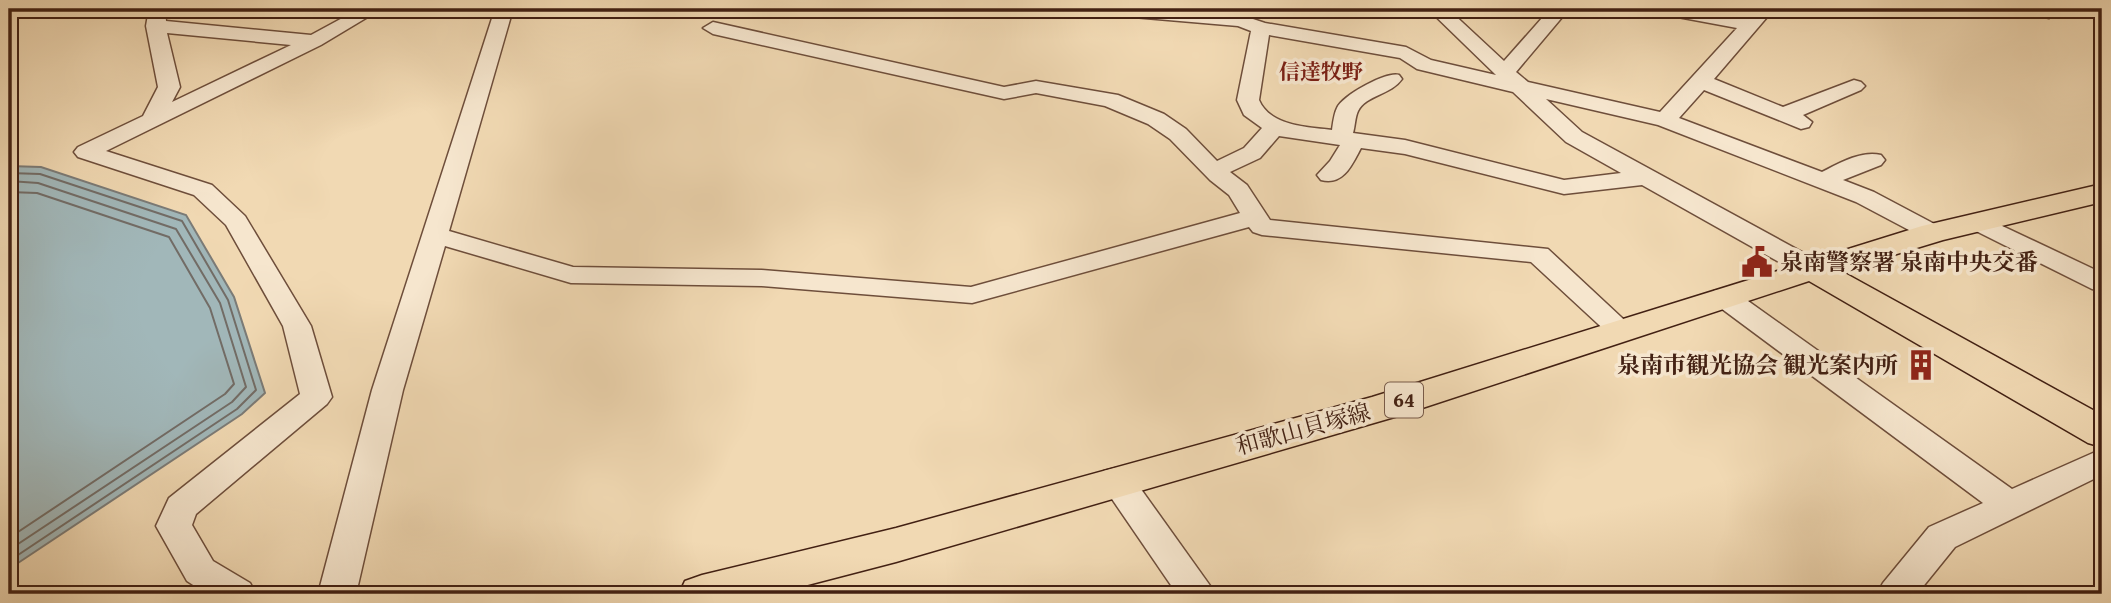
<svg xmlns="http://www.w3.org/2000/svg" width="2111" height="603" viewBox="0 0 2111 603" font-family="'Gentium Book Plus','Noto Serif JP',serif">
<rect width="100%" height="100%" fill="#f1d9b3"/>
<filter id="stains"><feTurbulence type="fractalNoise" baseFrequency=".00286" numOctaves="4"/><feColorMatrix values="0 0 0 0 .2 0 0 0 0 .09 0 0 0 0 .02 0 0 0 .5 -.17"/></filter>
<radialGradient id="worn" r=".72"><stop offset=".6" stop-color="#630" stop-opacity="0"/><stop offset="1" stop-color="#630" stop-opacity=".3"/></radialGradient>
<!-- water -->
<polygon fill="#a1b7b9" stroke="#7b7b77" stroke-width="2" points="9,166 41,167 186,215 234,297 265,393 242,414 9,569"/>
<g fill="none" stroke-linecap="round" stroke-linejoin="round">
<!-- shore -->
<g stroke="#726c66" stroke-width="2">
<polyline points="9,173 40,174 182,221 228,300 256,390 237,409 9,561"/>
<polyline points="9,181 38,183 176,229 220,303 246,387 232,402 9,550"/>
<polyline points="9,192 37,193 169,237 210,308 234,384 225,394 9,538"/>
</g>
<defs>
<g id="minor">
<path d="M 149,9 L 165,9 L 166,21 L 311,35 L 359,9 L 381,9 L 321,45 L 106,151 L 212,185 L 245,216 L 311,326 L 332,397 L 327,404 L 196,514 L 192,525 L 213,561 L 250,583 L 256,594 L 207,594 L 187,581 L 156,526 L 169,498 L 300,394 L 283,326 L 226,225 L 194,195 L 78,157 L 74,152 L 78,147 L 143,116 L 158,87 L 146,26 ZM 167,33 L 291,45 L 172,102 L 180,87 Z"/>
<path d="M 495,9 L 513,9 L 449,231 L 573,267 L 762,270 L 971,287 L 1240,213 L 1229,195 L 1210,180 L 1170,139 L 1148,124 L 1105,106 L 1036,93 L 1004,99 L 713,34 L 703,28 L 713,22 L 1004,87 L 1036,81 L 1118,95 L 1164,114 L 1186,129 L 1217,161 L 1244,148 L 1262,128 L 1244,115 L 1237,100 L 1251,31 L 1238,26 L 1110,15 L 1103,13 L 1101,9 L 1169,9 L 1241,15 L 1265,23 L 1406,47 L 1431,60 L 1496,75 L 1428,9 L 1448,9 L 1504,61 L 1550,9 L 1569,9 L 1516,72 L 1528,82 L 1660,112 L 1737,28 L 1667,15 L 1660,13 L 1658,9 L 1695,9 L 1746,18 L 1755,9 L 1774,9 L 1714,79 L 1783,107 L 1854,80 L 1861,82 L 1865,86 L 1861,90 L 1803,115 L 1812,122 L 1809,127 L 1801,129 L 1704,90 L 1679,118 L 1822,172 C 1839,163 1862,150 1881,155 L 1885,160 L 1881,165 L 1843,180 L 1874,192 L 1942,228 L 1946,233 L 1942,238 L 1933,241 L 1924,238 L 1856,202 L 1658,125 L 1546,99 L 1582,132 L 1822,263 L 1825,269 L 1822,275 L 1812,277 L 1802,275 L 1642,185 L 1564,194 L 1405,154 L 1361,148 C 1352,165 1343,186 1321,180 L 1317,175 L 1330,161 L 1340,145 L 1279,136 L 1260,158 L 1230,172 L 1247,185 L 1270,220 L 1548,249 L 1635,330 L 1631,336 L 1621,339 L 1611,336 L 1531,262 L 1262,235 L 1253,232 L 1249,227 L 972,303 L 762,286 L 571,283 L 445,246 L 403,390 L 356,594 L 318,594 L 372,390 ZM 1269,35 L 1400,58 L 1417,69 L 1513,92 L 1566,142 L 1621,173 L 1564,180 L 1405,140 L 1353,133 C 1355,127 1355,117 1358,111 C 1366,95 1391,95 1402,79 L 1399,75 C 1387,71 1343,95 1337,108 C 1334,114 1333,123 1332,130 C 1307,127 1270,126 1259,100 Z"/>
<polygon points="2025,9 2056,9 2058,12 2049,18 2027,13"/>
<polygon points="1979,215 2102,273 2102,291 2092,289 1970,228 1966,223 1970,218"/>
<polygon points="1724,289 1734,291 2012,489 2102,449 2102,475 1955,547 1917,594 1877,594 1883,583 1929,527 1983,503 1714,303 1710,297 1714,291"/>
<polygon points="1116,468 1128,471 1216,594 1177,594 1099,480 1104,471"/>
</g>
<polygon id="major" points="2102,184 2102,202 1943,240 1841,271 2102,415 2102,447 2088,443 1809,281 1398,416 896,562 773,594 679,594 685,581 702,575 896,528 1372,397 1922,226"/>
</defs>
<!-- minor casing -->
<use href="#minor" stroke="#6e4e3b" stroke-width="3"/>
<!-- major casing -->
<use href="#major" stroke="#422013" stroke-width="3"/>
<!-- minor -->
<use href="#minor" fill="#f6e6ce" fill-rule="evenodd"/>
<!-- major -->
<use href="#major" fill="#f1d9b3" fill-rule="evenodd"/>
</g>
<!-- icons -->
<defs>
<symbol id="civic-bare" viewBox="-9 -9 18 18"><path d="M-.6-6.5H3V-4.5H.6V-3L4-1V1h2V6H-6V1h2V-1L-.6-3ZM-1.2 2.5V6h2.4V2.5Z" fill="#8f2418" stroke="#f6e6ce" stroke-width="2.5" paint-order="stroke"/></symbol>
<symbol id="building-bare" viewBox="-9 -9 18 18"><path d="M-4-6H4V6H1V3H-1V6H-4ZM-2.5-4.3h1.7v1.8h-1.7ZM.8-4.3h1.7v1.8H.8ZM-2.5-1h1.7V.8h-1.7ZM.8-1h1.7V.8H.8Z" fill="#8f2418" stroke="#f6e6ce" stroke-width="2.5" paint-order="stroke"/></symbol>
</defs>
<g fill-rule="evenodd">
<use href="#civic-bare" x="1735" y="240" width="44" height="44"/>
<use href="#building-bare" x="1899" y="343" width="44" height="44"/>
</g>
<g text-anchor="middle" stroke-width="7" stroke-linejoin="round" paint-order="stroke">
<!-- far-neighbourhood labels -->
<g font-size="21" font-weight="bold" fill="#7a1f14" stroke="#f6e6ce">
<text x="1321" y="79">信達牧野</text>
</g>
<!-- shield labels -->
<rect fill="#f6e6ce" stroke="#785b4b" stroke-width="2" x="1385" y="382.5" width="38" height="35" rx="5"/>
<g font-size="21" font-weight="bold" fill="#422013">
<text x="1404" y="407">64</text>
</g>
<!-- poi labels -->
<g font-size="23" font-weight="bold" fill="#422013" stroke="#f6e6ce" text-anchor="start">
<text x="1780" y="270">泉南警察署 泉南中央交番</text>
<text x="1898" y="373" text-anchor="end">泉南市観光協会 観光案内所</text>
</g>
<!-- street labels -->
<g font-size="23" fill="#422013" stroke="#f6e6ce">
<text transform="translate(1303 429) rotate(-15)" y="8">和歌山貝塚線</text>
</g>
</g>
<!-- margin -->
<rect width="2111" height="603" fill="none" stroke="#f1d9b3" stroke-width="35"/>
<rect x="10" y="10" width="2090" height="582" fill="none" stroke="#422013" stroke-width="3.5"/>
<rect x="18" y="18" width="2076" height="568" fill="none" stroke="#422013" stroke-width="2"/>
<rect width="100%" height="100%" filter="url(#stains)"/>
<rect width="100%" height="100%" fill="url(#worn)"/>
</svg>
